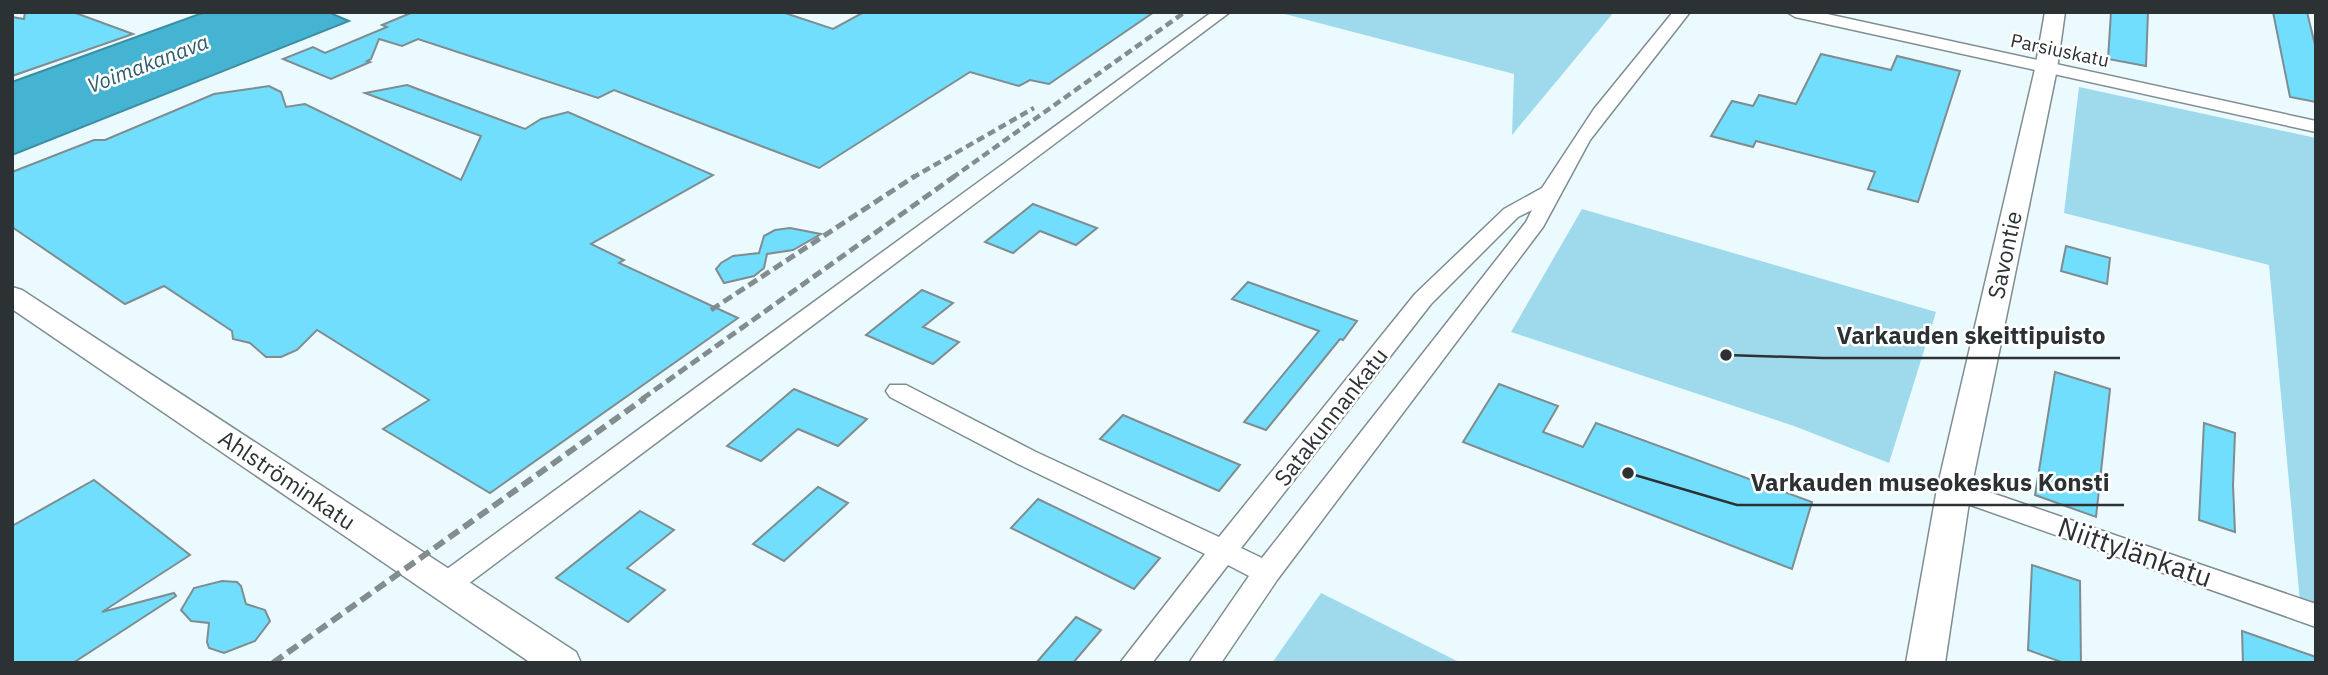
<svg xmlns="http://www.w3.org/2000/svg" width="2328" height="675" viewBox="0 0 2328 675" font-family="'IBM Plex Sans',sans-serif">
<rect width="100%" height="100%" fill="#ebfafe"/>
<!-- green -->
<g fill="#9fd9ec">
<polygon points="1277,12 1614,12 1512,135 1514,74"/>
<polygon points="2079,87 2316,138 2316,607 2300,602 2269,265 2064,213"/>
<polygon points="1582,209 1936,312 1889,463 1794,426 1511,332"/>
<polygon points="1321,593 1461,663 1272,663"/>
</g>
<!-- water -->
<polygon fill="#44b4d2" stroke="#3d8da3" stroke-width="2" points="205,12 328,12 349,21 12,155 12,82"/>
<!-- building -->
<g fill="#72defd" stroke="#7f8c90" stroke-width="2">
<polygon points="25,12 73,12 133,34 12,76 12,17 24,19"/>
<polygon points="413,12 782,12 833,29 864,12 1154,12 1049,84 1030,80 1019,86 970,72 819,168 614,90 598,98 418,39 402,46 379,39 371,59 367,61 370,62 331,79 283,59 313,47 325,53 387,27 382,25"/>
<polygon points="2111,12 2148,12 2146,66 2108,59"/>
<polygon points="2273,12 2307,12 2316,49 2316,102 2290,97"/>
<polygon points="1821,54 1891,70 1897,56 1960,71 1918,202 1868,189 1875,172 1756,141 1753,147 1711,136 1732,101 1753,106 1759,95 1796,104"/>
<polygon points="407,85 525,129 541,119 568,112 713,175 591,244 624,260 619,263 738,318 490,493 383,429 429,400 317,330 297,350 281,357 266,357 250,343 233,339 232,331 164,286 125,304 12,227 12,172 94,140 105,140 214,94 269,86 281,92 286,107 305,104 461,180 481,136 365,93"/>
<polygon points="1033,204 1097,228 1076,245 1040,231 1013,253 985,242"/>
<polygon points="790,228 821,234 793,250 767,254 764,268 754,276 724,283 716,269 721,263 733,256 759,253 764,236 775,230"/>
<polygon points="2066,246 2110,258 2107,284 2061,271"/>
<polygon points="1248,282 1357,321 1343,340 1340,339 1266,430 1244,422 1319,331 1232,299"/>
<polygon points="922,290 953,303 923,327 959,342 933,364 866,335"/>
<polygon points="2055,372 2110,389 2096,517 2035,495"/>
<polygon points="1499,384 1558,406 1543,432 1583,447 1596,423 1812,502 1792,569 1463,442"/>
<polygon points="794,389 867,419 838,446 798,429 761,461 727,446"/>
<polygon points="1123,415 1240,465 1219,491 1100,439"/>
<polygon points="2204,423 2235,433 2233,485 2235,532 2199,520"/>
<polygon points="94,480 190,555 102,612 174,593 176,596 73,663 12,663 12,526"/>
<polygon points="818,487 848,503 784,561 753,544"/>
<polygon points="1038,499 1160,558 1134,589 1011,528"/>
<polygon points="640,511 674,530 627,568 665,590 628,622 556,578"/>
<polygon points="2032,565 2080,581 2081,663 2064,663 2028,650"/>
<polygon points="222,581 237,582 241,586 246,604 265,610 270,621 255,641 224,653 209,648 207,642 209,623 191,621 181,610 194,588"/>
<polygon points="1076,617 1101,630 1073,663 1036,663"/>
<polygon points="2242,631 2316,657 2316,663 2243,663"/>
</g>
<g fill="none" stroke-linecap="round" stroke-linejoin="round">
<defs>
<g id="minor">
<polygon points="1212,12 1230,12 456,593 446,596 436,593 432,585 436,577"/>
<path d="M 1673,12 L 1690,12 L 1590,140 L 1543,227 L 1277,580 L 1221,663 L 1189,663 L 1249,576 L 1228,565 L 1152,663 L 1120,663 L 1205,554 L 1018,464 L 890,397 L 886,391 L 890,385 L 906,385 L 1036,452 L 1219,537 L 1415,294 L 1504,209 L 1542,188 L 1594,109 ZM 1532,210 L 1526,222 L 1262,558 L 1241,548 L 1431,304 L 1518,217 Z"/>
<polygon points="1787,12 1818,12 2316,121 2316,132 1795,17"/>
<polygon points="1954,480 2316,604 2316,627 1945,496 1941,489 1945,482"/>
</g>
<g id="tertiary">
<polygon points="2045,12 2065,12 2057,69 1971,489 1945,663 1906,663 1937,489 2035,69"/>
<polygon points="12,287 22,290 576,652 581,663 531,663 12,309"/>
</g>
</defs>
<!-- minor casing -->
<use href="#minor" stroke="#7f8d91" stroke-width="3"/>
<!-- tertiary casing -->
<use href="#tertiary" stroke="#7f8d91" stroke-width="3"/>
<!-- minor -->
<use href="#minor" fill="#fff" fill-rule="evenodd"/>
<!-- tertiary -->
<use href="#tertiary" fill="#fff" fill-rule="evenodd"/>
<!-- rail-far2 -->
<g stroke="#838d90" stroke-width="4.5" stroke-dasharray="8 4.5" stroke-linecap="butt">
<polyline points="912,178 1034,108"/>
<polyline points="952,178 1185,12"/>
</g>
<!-- rail-far1 -->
<g stroke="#838d90" stroke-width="5" stroke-dasharray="10 5" stroke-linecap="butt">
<polyline points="711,310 915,176"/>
<polyline points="642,399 955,176"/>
</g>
<!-- rail -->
<polyline stroke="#838d90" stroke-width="6" stroke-dasharray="12 6" stroke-linecap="butt" points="273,663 645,398"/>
</g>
<g text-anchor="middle" stroke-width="5" stroke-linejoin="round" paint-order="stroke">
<!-- far-street labels -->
<g font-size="19" fill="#2c3234" stroke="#fff">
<text transform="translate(2060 50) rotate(12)" y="7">Parsiuskatu</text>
</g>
<!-- far-water labels -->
<g font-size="21" font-style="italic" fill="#2e5c6a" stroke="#fff">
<text transform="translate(148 64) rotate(-21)" y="7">Voimakanava</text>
</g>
<!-- street labels -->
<g font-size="23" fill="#2c3234" stroke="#fff">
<text transform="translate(2005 255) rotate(-78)" y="8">Savontie</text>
<text transform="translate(1331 417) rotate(-52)" y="8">Satakunnankatu</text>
<text transform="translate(287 480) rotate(34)" y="8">Ahlströminkatu</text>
</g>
<!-- near-street labels -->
<g font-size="28" fill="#2c3234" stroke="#fff">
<text transform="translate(2135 552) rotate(19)" y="10">Niittylänkatu</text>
</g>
</g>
<!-- callouts -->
<path fill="none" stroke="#2c3234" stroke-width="2.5" d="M1726 355L1823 358H2120M1628 473L1737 505H2124"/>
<g fill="#2c3234" stroke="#fff" stroke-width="2.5">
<circle cx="1726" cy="355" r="7"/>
<circle cx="1628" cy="473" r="7"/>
</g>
<g font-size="24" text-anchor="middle" font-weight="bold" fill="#2c3234" stroke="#fff" stroke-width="5" stroke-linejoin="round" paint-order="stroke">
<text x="1971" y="344">Varkauden skeittipuisto</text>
<text x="1930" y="491">Varkauden museokeskus Konsti</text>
</g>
<!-- border -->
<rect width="2328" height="675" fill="none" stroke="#2c3234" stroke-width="28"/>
</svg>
